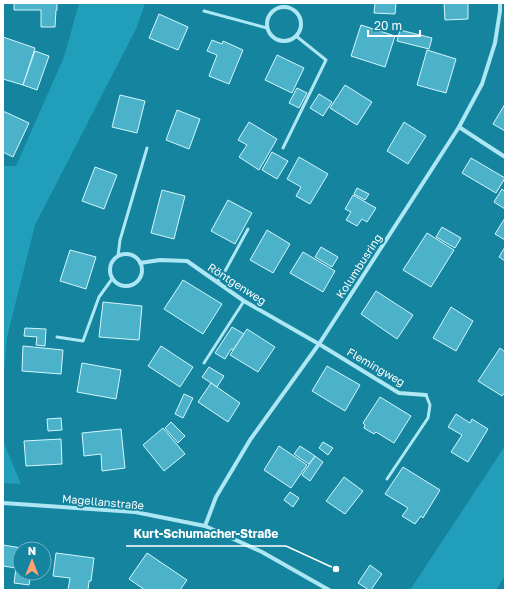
<svg xmlns="http://www.w3.org/2000/svg" width="508" height="593" viewBox="0 0 508 593" font-family="'Golos Text',sans-serif">
<rect width="100%" height="100%" fill="#14849f"/>
<!-- green -->
<g fill="#219fba">
<polygon points="79,3 145,3 137,27 35,225 7,337 3,383 3,166 16,166 64,57"/>
<polygon points="3,441 21,484 3,483"/>
<polygon points="505,446 505,576 496,590 410,590"/>
</g>
<!-- building -->
<g fill="#4bb2ca" stroke="#d5f6fd">
<polygon points="14,3 57,3 57,10 56,10 55,27 41,27 41,10 14,10"/>
<polygon points="375,3 396,3 395,14 374,13"/>
<polygon points="444,3 468,3 468,19 445,20"/>
<polygon points="159,14 188,27 178,50 149,38"/>
<polygon points="361,25 395,36 385,67 351,56"/>
<polygon points="400,30 432,38 429,49 397,41"/>
<polygon points="3,37 35,48 23,85 3,79"/>
<polygon points="212,40 222,44 223,41 243,50 229,84 209,76 217,55 207,51"/>
<polygon points="427,50 456,59 446,93 417,85"/>
<polygon points="35,51 49,56 37,90 23,85"/>
<polygon points="277,55 304,68 292,93 265,80"/>
<polygon points="345,85 372,102 357,125 330,108"/>
<polygon points="297,88 307,93 299,108 289,103"/>
<polygon points="319,94 332,102 323,116 310,108"/>
<polygon points="120,95 145,101 137,133 112,127"/>
<polygon points="505,104 505,131 493,124"/>
<polygon points="177,110 200,119 189,149 166,140"/>
<polygon points="3,111 29,123 13,157 3,152"/>
<polygon points="249,122 277,139 259,170 239,157 247,145 238,140"/>
<polygon points="404,122 426,136 408,164 387,151"/>
<polygon points="272,152 288,161 277,179 262,170"/>
<polygon points="299,157 328,174 310,204 296,196 301,187 287,179"/>
<polygon points="471,158 505,178 496,193 462,173"/>
<polygon points="95,167 117,175 104,209 82,201"/>
<polygon points="357,188 369,194 365,200 354,194"/>
<polygon points="502,189 505,192 505,209 494,202"/>
<polygon points="162,190 185,196 174,239 151,233"/>
<polygon points="353,195 376,208 367,222 362,219 357,226 346,220 351,212 345,209"/>
<polygon points="228,200 252,213 235,244 211,231"/>
<polygon points="505,218 505,240 495,234"/>
<polygon points="442,227 461,238 455,248 436,237"/>
<polygon points="267,230 290,244 273,273 250,260"/>
<polygon points="427,233 454,250 431,287 403,270"/>
<polygon points="321,247 338,257 332,267 315,257"/>
<polygon points="505,247 505,261 499,257"/>
<polygon points="70,250 96,257 86,289 60,281"/>
<polygon points="303,252 335,271 323,292 290,273"/>
<polygon points="183,280 222,304 203,334 164,309"/>
<polygon points="376,291 413,315 397,339 361,314"/>
<polygon points="103,302 142,306 139,340 99,337"/>
<polygon points="451,307 473,321 456,351 433,338"/>
<polygon points="232,327 244,334 233,350 231,349 225,359 215,353"/>
<polygon points="25,328 46,329 45,346 36,345 37,337 24,336"/>
<polygon points="247,329 275,347 258,372 230,355"/>
<polygon points="23,346 63,350 61,374 22,371"/>
<polygon points="161,346 193,367 180,387 148,366"/>
<polygon points="500,348 505,352 505,392 502,396 478,381"/>
<polygon points="82,363 121,370 116,399 77,392"/>
<polygon points="327,366 360,385 345,411 312,391"/>
<polygon points="209,367 224,376 217,387 202,377"/>
<polygon points="211,383 240,403 228,422 198,402"/>
<polygon points="184,394 193,398 183,418 175,414"/>
<polygon points="380,397 411,416 394,443 376,432 374,434 364,428 365,425 363,423"/>
<polygon points="456,414 470,423 472,419 488,429 468,462 451,452 462,435 448,427"/>
<polygon points="61,418 62,430 48,431 47,419"/>
<polygon points="171,422 185,436 178,443 165,428"/>
<polygon points="163,428 185,454 164,471 143,445"/>
<polygon points="121,429 125,468 102,471 101,454 84,456 82,433"/>
<polygon points="61,439 62,464 26,466 24,441"/>
<polygon points="323,442 333,448 328,455 319,448"/>
<polygon points="279,446 307,465 291,488 264,470"/>
<polygon points="300,446 315,456 309,464 294,454"/>
<polygon points="315,456 323,462 310,481 302,475"/>
<polygon points="403,467 440,490 423,518 421,516 415,524 402,516 408,508 385,494"/>
<polygon points="344,477 363,491 345,514 326,501"/>
<polygon points="290,492 299,498 293,507 284,500"/>
<polygon points="3,545 28,549 20,549 20,573 31,573 29,585 14,583 16,568 3,566"/>
<polygon points="56,553 94,558 91,581 89,581 88,590 68,590 70,578 53,576"/>
<polygon points="147,553 187,580 180,590 145,590 129,579"/>
<polygon points="370,565 382,574 371,590 369,590 358,583"/>
</g>
<g fill="none" stroke-linecap="round" stroke-linejoin="round">
<!-- service -->
<g stroke="#ade7f4" stroke-width="3">
<polyline points="204,11 267,28"/>
<polyline points="283,148 326,60 296,36"/>
<polyline points="118,256 120,240 147,148"/>
<polyline points="217,282 224,273 248,229"/>
<polyline points="57,337 83,341 99,297 112,279"/>
<polyline points="204,363 244,301"/>
<polyline points="387,479 428,418 430,405 426,395"/>
</g>
<!-- minor -->
<g stroke="#ade7f4" stroke-width="4">
<circle cx="284" cy="24" r="17"/>
<polyline points="459,127 505,157"/>
<circle cx="126" cy="270" r="16"/>
<polyline points="140,263 160,260 187,261 244,301 319,344 399,393 426,395"/>
<polyline points="3,503 135,512 205,526 262,552 329,590"/>
<polyline points="205,526 216,497 250,440 319,344 459,127 482,84 495,43 500,11 500,3"/>
</g>
</g>
<g text-anchor="middle" stroke-width="4" stroke-linejoin="round" paint-order="stroke">
<!-- street labels -->
<g font-size="11" fill="#fff" stroke="#14849f">
<text transform="translate(359 266) rotate(-57)" y="4">Kolumbusring</text>
<text transform="translate(237 284) rotate(33)" y="4">Röntgenweg</text>
<text transform="translate(376 367) rotate(30)" y="4">Flemingweg</text>
<text transform="translate(103 502) rotate(5)" y="4">Magellanstraße</text>
</g>
</g>
<!-- callouts -->
<path fill="none" stroke="#fff" stroke-width="1.5" d="M336 569L286 546H126"/>
<circle fill="#fff" stroke="#14849f" stroke-width="1.5" cx="336" cy="569" r="4"/>
<g font-size="12" text-anchor="middle" font-weight="bold" fill="#fff" stroke="#14849f" stroke-width="4" stroke-linejoin="round" paint-order="stroke">
<text x="206" y="538">Kurt-Schumacher-Straße</text>
</g>
<!-- border -->
<rect width="508" height="593" fill="none" stroke="#ffffff" stroke-width="8"/>
<!-- north arrow -->
<g transform="translate(32 561)"><circle r="19" fill="#14849f" stroke="#72b5c5"/>
<path d="M0-3L7 15L0 10L-7 15Z" fill="#ffa170"/>
<text y="-6" font-size="11" font-weight="bold" text-anchor="middle" fill="#ffffff">N</text>
</g>
<!-- scale -->
<path d="M368 30v6h52v-6" fill="none" stroke="#ffffff" stroke-width="2"/>
<text x="374" y="30" font-size="12" fill="#ffffff" stroke="#14849f" stroke-width="3" paint-order="stroke">20 m</text>
</svg>
